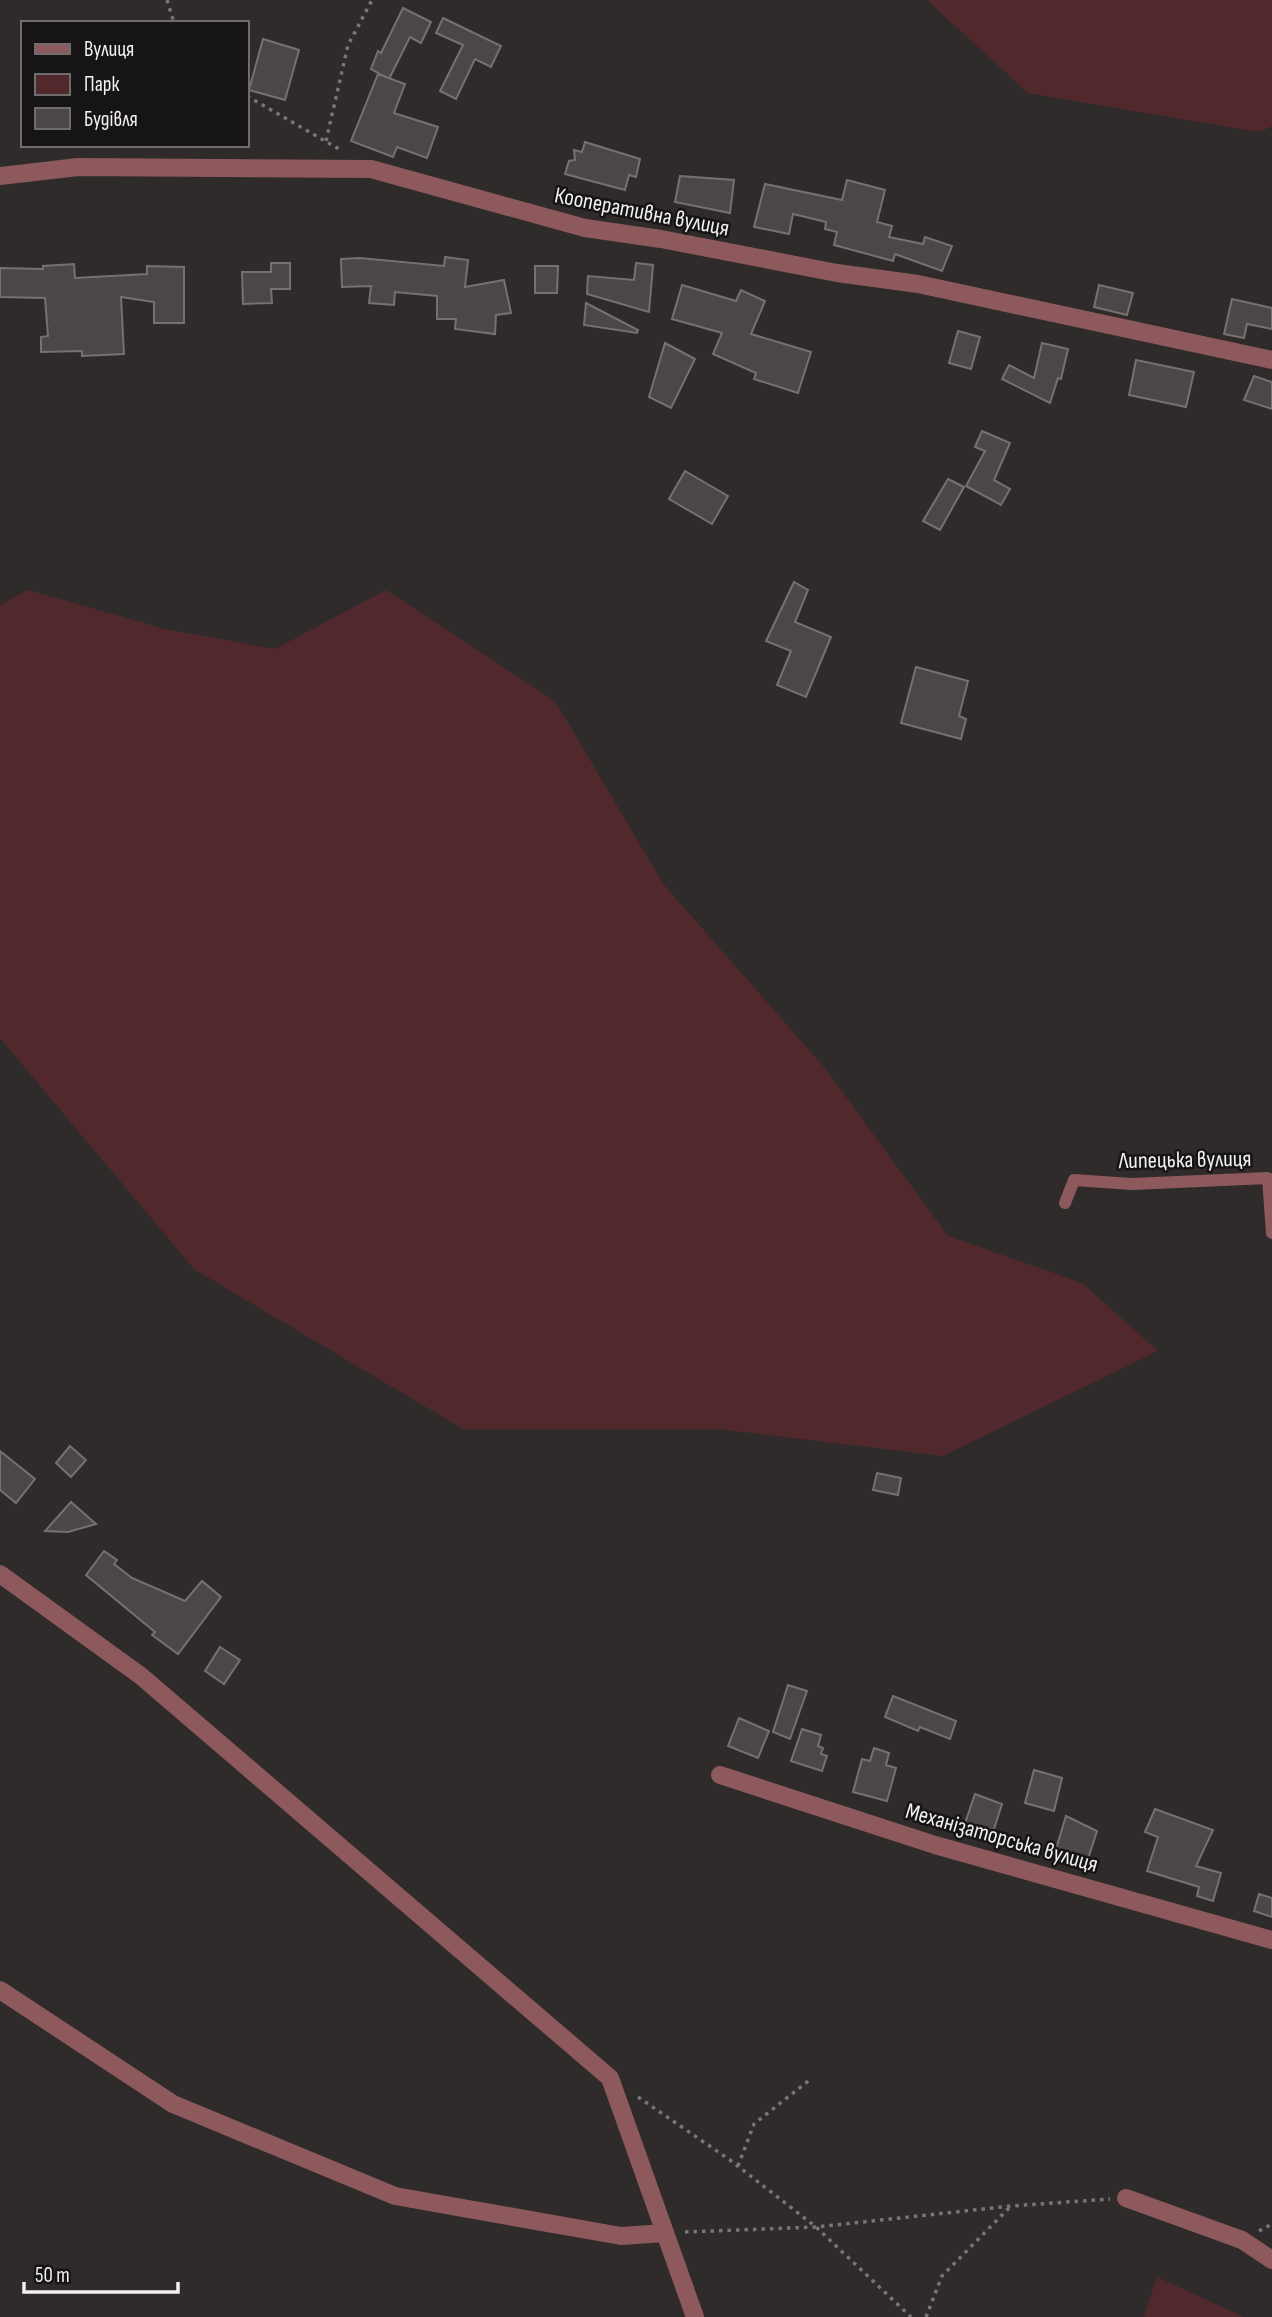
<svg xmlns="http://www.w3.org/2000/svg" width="1272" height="2317" viewBox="0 0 1272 2317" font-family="'Sofia Sans Condensed',sans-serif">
<rect width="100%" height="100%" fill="#2f2b2b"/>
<!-- green -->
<g fill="#51292d">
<polygon points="927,0 1272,0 1272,126 1260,132 1028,93"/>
<polygon points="28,590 165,629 275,649 386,590 555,701 664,885 824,1067 948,1236 1082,1283 1158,1351 943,1456 718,1429 463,1429 194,1269 0,1038 0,605"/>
<polygon points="1157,2277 1244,2317 1144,2317"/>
</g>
<!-- building -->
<g fill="#4c4747" stroke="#767171" stroke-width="2">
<polygon points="403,8 431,22 421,43 410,37 389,79 371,69 378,51 381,53"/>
<polygon points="443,18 501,46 491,67 475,59 456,99 440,91 463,45 436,33"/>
<polygon points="263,39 299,50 285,100 249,90"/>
<polygon points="378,74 405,84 394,113 438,127 427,158 397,147 393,157 351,141"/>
<polygon points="585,142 640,159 636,177 629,175 625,190 565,174 569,161 575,160 574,150 582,152"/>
<polygon points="680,176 734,180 730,213 675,202"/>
<polygon points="847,180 885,190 877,222 892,226 889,237 923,244 925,237 952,246 942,271 895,254 893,261 834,245 837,232 825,229 826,222 793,214 789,234 754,227 765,184 842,200"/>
<polygon points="445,257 468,260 465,287 504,280 511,313 496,315 495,334 455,329 456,319 437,319 437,296 395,292 394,305 369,303 371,286 342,287 341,259 360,258 444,266"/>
<polygon points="271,263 290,263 290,289 271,289 272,303 243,304 242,272 271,272"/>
<polygon points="636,263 653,265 649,312 587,294 588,276 634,280"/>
<polygon points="74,264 75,278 147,274 147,266 184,267 184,323 154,323 154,302 121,297 124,354 82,356 82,351 41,352 41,337 48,336 45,298 0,297 0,268 43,269 43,266"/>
<polygon points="535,266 558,266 557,293 535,293"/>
<polygon points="682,285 736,301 741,290 765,301 751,334 811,352 798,393 754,379 756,373 713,354 722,333 672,319"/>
<polygon points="1099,285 1133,293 1127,315 1094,307"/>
<polygon points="1232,299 1272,308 1272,329 1247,324 1244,338 1224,334"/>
<polygon points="586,303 638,330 637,333 584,325"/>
<polygon points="958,331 980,337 971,369 949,363"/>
<polygon points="665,343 695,359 671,408 649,397"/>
<polygon points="1042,343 1068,349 1061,379 1058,378 1050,403 1002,379 1009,365 1034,378"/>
<polygon points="1136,360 1194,372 1186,407 1129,395"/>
<polygon points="1254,376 1272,382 1272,409 1244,400"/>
<polygon points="982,431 1010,443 994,480 1010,489 1001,505 966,486 985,451 975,447"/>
<polygon points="685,471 728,496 712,524 669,499"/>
<polygon points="948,479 964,487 940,530 923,521"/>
<polygon points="794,582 808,590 795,622 831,637 806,697 777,685 791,651 766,641"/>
<polygon points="916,667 968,681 959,716 966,719 961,739 901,723"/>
<polygon points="70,1446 86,1460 71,1477 56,1463"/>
<polygon points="0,1451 35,1479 16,1503 0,1490"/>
<polygon points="877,1473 901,1478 898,1495 873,1490"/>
<polygon points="71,1502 96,1524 68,1532 45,1531"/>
<polygon points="104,1551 117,1560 114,1564 132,1578 185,1601 202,1581 221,1597 178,1654 152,1635 155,1632 86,1575"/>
<polygon points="220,1647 240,1660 224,1684 205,1671"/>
<polygon points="788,1685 807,1691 790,1739 773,1732"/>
<polygon points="893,1696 956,1721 950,1739 920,1727 918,1731 885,1717"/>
<polygon points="739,1718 769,1731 758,1758 728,1746"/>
<polygon points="802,1729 821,1735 818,1746 823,1748 821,1754 827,1756 822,1771 791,1761"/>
<polygon points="874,1748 889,1753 886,1765 896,1768 887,1801 853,1792 862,1759 870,1761"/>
<polygon points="1034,1770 1062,1778 1054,1811 1025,1803"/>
<polygon points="975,1794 1002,1804 993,1832 965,1823"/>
<polygon points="1155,1809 1213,1830 1196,1866 1221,1873 1213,1901 1197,1896 1199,1887 1147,1871 1158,1837 1145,1832"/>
<polygon points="1066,1816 1097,1831 1087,1862 1055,1852"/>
<polygon points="1259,1894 1272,1898 1272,1917 1254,1911"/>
</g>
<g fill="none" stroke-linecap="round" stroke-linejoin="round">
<!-- path -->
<g stroke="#797575" stroke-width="3.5" stroke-dasharray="3.5 5" stroke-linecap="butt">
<polyline points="167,0 174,23"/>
<polyline points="247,96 339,149"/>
<polyline points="326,141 348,45 372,0"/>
<polyline points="638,2097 730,2160 816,2227 911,2317"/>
<polyline points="738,2166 754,2124 812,2078"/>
<polyline points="1259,2231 1272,2224"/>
<polyline points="685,2232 816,2227 1011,2206 1110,2199"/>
<polyline points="926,2317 942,2276 1010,2207"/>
</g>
<!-- lane -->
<polyline stroke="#8d595d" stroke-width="12" points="1065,1203 1074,1180 1132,1184 1268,1178 1272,1233"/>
<!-- street -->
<g stroke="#8d595d" stroke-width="18">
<polyline points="0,176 78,167 371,169 585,228 661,239 837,273 918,284 1272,360"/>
<polyline points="0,1574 141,1676 610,2078 695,2317"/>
<polyline points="720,1775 935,1845 1272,1940"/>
<polyline points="0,1990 173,2104 395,2196 621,2236 665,2233"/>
<polyline points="1126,2198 1242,2240 1272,2260"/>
</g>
</g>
<g text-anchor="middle" stroke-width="5" stroke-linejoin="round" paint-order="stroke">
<!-- street labels -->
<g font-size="23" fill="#f3f0f0" stroke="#161414">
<text transform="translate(642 211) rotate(11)" y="8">Кооперативна вулиця</text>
<text transform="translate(1185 1159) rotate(-1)" y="8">Липецька вулиця</text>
<text transform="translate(1002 1837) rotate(16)" y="8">Механізаторська вулиця</text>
</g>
</g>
<!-- legend -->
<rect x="21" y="21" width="228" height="126" fill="#161414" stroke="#6e6c6c" stroke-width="2"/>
<rect x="35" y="44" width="35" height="10" fill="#8d595d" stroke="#6e6c6c" stroke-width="2"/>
<text x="84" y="56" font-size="21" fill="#f3f0f0">Вулиця</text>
<rect x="35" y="74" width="35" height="21" fill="#51292d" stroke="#6e6c6c" stroke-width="2"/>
<text x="84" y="91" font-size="21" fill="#f3f0f0">Парк</text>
<rect x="35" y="108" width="35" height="21" fill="#4c4747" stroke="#6e6c6c" stroke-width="2"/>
<text x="84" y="126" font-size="21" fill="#f3f0f0">Будівля</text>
<!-- scale -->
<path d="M24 2282v10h154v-10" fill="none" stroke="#f3f0f0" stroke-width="3.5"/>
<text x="35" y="2282" font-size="21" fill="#f3f0f0" stroke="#161414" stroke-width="5" paint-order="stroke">50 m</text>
</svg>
